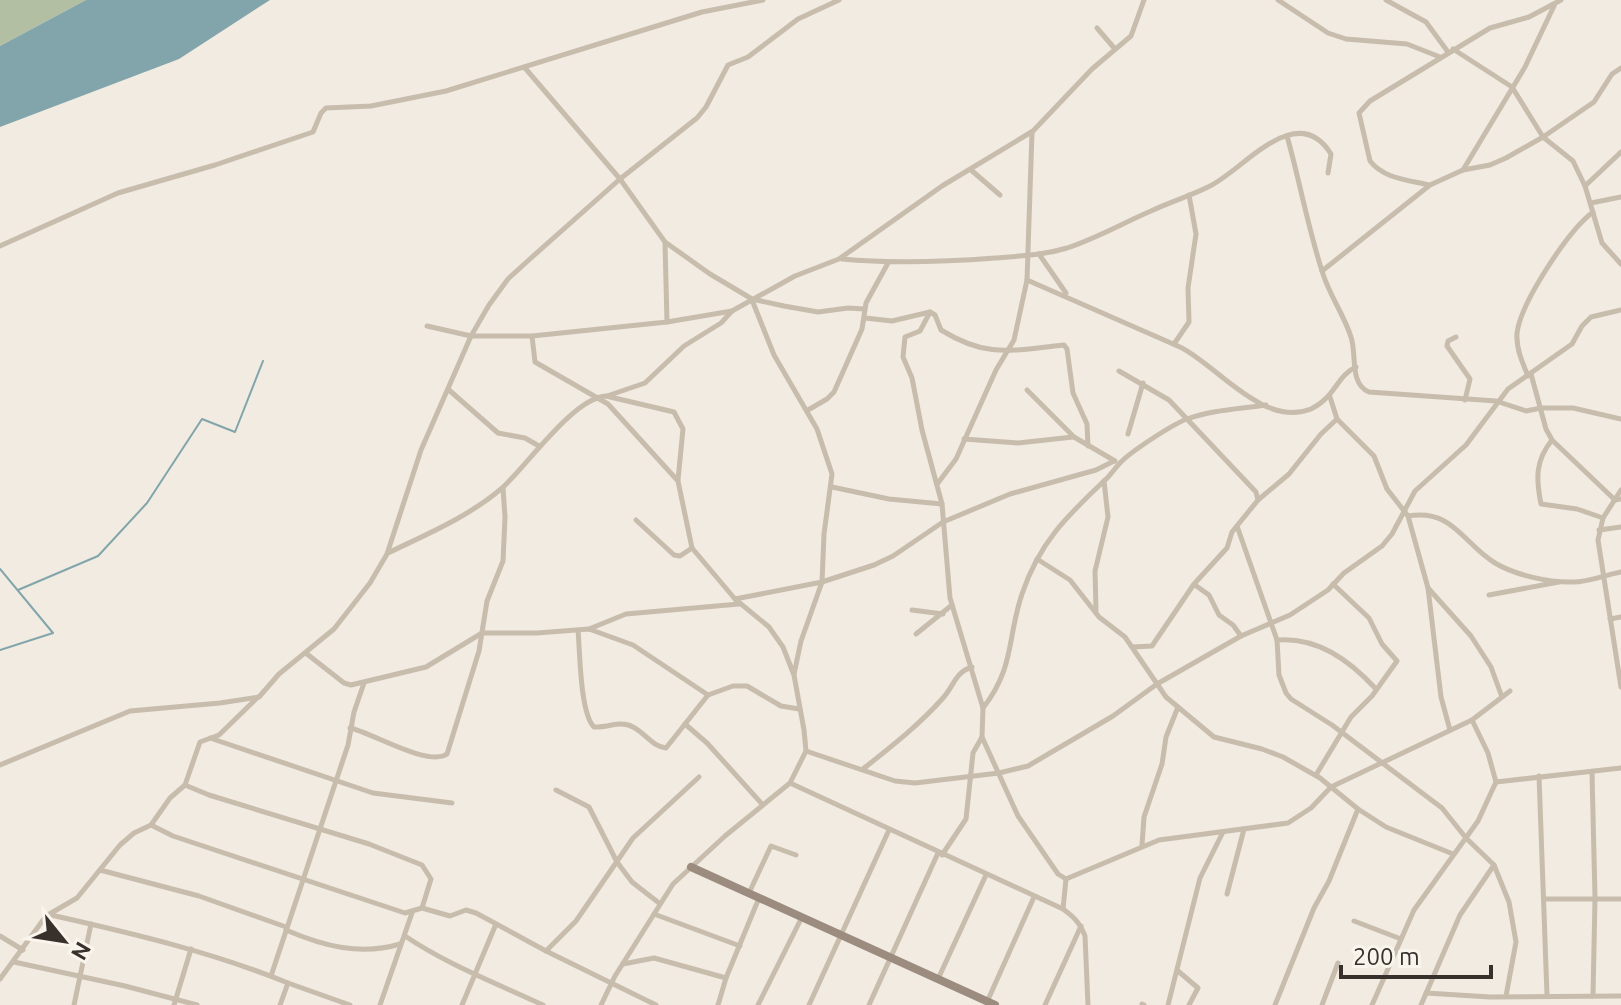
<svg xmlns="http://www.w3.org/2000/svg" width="1621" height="1005" viewBox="0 0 1621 1005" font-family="Ubuntu,sans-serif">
<rect width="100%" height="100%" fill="#f1ebe1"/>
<!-- green -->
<polygon fill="#b2bfa2" points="0,0 86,0 0,46"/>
<!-- water -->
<polygon fill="#82a5ab" points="86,0 270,0 179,59 0,127 0,46"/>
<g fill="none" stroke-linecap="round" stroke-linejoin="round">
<!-- stream -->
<g stroke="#82a5ab" stroke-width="2">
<polyline points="0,569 53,633 0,650"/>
<polyline points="18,590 98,556 147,503 202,419 235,432 263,361"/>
</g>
<!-- street -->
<g stroke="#c8bdad" stroke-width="5">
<polyline points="1278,0 1328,33 1346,39 1407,44 1440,57"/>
<polyline points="1386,0 1426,22 1448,52"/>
<polyline points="1097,28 1115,49"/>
<polyline points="1453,49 1512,87 1543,137 1573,161 1585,186 1602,243 1621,264"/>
<polyline points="525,68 620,179 665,242 710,274 752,299 784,306 818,312 848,308 864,309"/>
<path d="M 1287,136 C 1300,182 1308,229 1323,274 C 1330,296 1344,315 1351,337 C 1357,354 1349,384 1369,392 L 1496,401 L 1526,411 L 1541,408 L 1573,408 L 1621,419"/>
<polyline points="971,170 1000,195"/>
<polyline points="1463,170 1525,67 1554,6"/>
<path d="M 1429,185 C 1409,180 1384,179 1370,161 L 1359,113 L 1370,101 L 1490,28 L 1529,17 L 1561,0"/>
<polyline points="1585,186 1621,152"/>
<polyline points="1591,203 1621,197"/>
<polyline points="665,243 667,322"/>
<polyline points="0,246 118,193 215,165 313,132 321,113 326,108 371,106 446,91 702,12 763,0"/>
<polyline points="1039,254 1066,293"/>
<path d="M 842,259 C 893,264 943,262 995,258 C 1019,256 1044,255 1067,248 C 1097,238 1123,223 1151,211 C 1170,202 1190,196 1208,187 C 1242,172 1296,98 1331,154 L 1328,173"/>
<polyline points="1322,271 1430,185 1463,170 1490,165 1506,158 1543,137 1594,102 1612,74 1621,68"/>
<path d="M 1027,280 L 1180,347 C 1217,365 1263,428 1311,409 C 1335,398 1337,375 1356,367"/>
<polyline points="752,300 774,355 817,429 832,474 824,534 822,582 801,641 794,674"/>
<polyline points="930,312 920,331 905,337 903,357 912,378 922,430 942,504 950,598 983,708 982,737 1018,816 1058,874 1066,879"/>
<path d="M 865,318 L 892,321 L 930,312 L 935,315 L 941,330 C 988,359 1012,350 1064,345 L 1067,349 L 1073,393 L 1087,424 L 1088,446"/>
<polyline points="427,326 471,336 532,336 667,322 732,311 795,276 839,259 942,186 1033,131 1092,69 1131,36 1144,0"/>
<polyline points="532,336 535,362 608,404 678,481 692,548 735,599 769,627 783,647 794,675 804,730 806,751 790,783 725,836 673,884 615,976 601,1005"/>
<polyline points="1456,337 1448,341 1447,346 1470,379 1465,400"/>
<polyline points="1174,344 1189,322 1188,288 1196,234 1189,195"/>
<polyline points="1119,371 1169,400 1256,492 1258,500"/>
<polyline points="1531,374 1546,429 1552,440 1615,500 1621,499"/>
<path d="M 1528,376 C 1522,362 1516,348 1517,333 C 1521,302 1568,231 1593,212"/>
<polyline points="449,390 498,433 525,438 539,446"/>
<polyline points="1027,390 1074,437 1115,461"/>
<polyline points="607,396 645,383 684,346 721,323 732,311"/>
<polyline points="1330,397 1337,419 1374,456 1387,489 1408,516 1428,588 1441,697 1450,730"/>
<polyline points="808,410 827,399 834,392 862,329 866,303 888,263"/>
<polyline points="1128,434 1143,383"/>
<polyline points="964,439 1018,443 1073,437"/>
<path d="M 1552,440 C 1535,461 1536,479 1541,504 L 1577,509 L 1603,518"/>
<polyline points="938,483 956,459 996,370 1014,340 1027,280 1032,132"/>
<polyline points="832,487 889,499 942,504"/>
<polyline points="1621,490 1603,518 1598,540 1621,687"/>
<path d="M 1408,516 C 1454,509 1462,543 1495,563 C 1515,575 1550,583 1573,582 C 1589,582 1605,575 1621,572"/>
<polyline points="636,520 674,555 680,556 692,548"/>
<polyline points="1237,526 1277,640 1279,675 1286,693 1291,699 1332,725 1442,808 1466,838 1494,865 1509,902 1516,942 1506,996"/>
<polyline points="1599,530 1621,527"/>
<path d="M 388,553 C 427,534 468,517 501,489 C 526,467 573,398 606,396 L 674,412 L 683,429 L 678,480"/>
<polyline points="1037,559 1070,580 1099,617 1125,637 1166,697 1214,737 1262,749 1283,757 1320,778 1358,809 1386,827 1453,854"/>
<polyline points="1195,585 1209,595 1219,615 1233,625 1241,636"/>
<polyline points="1428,588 1471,636 1491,667 1502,697"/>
<polyline points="1489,595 1559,582"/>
<polyline points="735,599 822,582 874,565 893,556 943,522 1010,494 1096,470 1114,461"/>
<polyline points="912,610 943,614"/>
<polyline points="1096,611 1095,571 1108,517 1104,481"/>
<polyline points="1610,619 1621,617"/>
<polyline points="589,629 626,614 739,604"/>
<path d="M 578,630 C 580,652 580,713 594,727 C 608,728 620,720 633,727 C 645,733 653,747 666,748 L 708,695 L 733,686 L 747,686 L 781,706 L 799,709"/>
<polyline points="916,634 952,605"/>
<path d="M 1277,640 C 1318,637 1349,660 1376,689"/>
<polyline points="1133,647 1152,646 1194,584 1227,548 1232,532 1258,500 1289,474 1321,434 1337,419"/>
<polyline points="307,654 344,683 351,685 426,667 482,633 537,633 589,629 633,645 708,695"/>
<path d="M 983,708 C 1015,667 1007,638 1022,594 C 1039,543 1067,516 1104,481 C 1111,475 1114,469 1120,463 C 1130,452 1173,424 1187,419 C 1212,410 1239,409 1266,405"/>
<polyline points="685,724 707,743 763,805"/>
<path d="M 350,728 C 373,733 428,767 447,754 L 479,651 L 487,601 L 503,561 L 505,517 L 503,488"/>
<polyline points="210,738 373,793 452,803"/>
<polyline points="806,751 895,781 915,783 999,773 1028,766 1113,716 1157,684 1241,636 1290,615 1328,590 1344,573 1382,546 1392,534 1415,491 1466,445 1508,389 1572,344 1582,326 1591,317 1621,310"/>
<polyline points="0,765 130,711 220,703 259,697 279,674 334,629 370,583 387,554 421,450 471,336 489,305 508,279 531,258 620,179 697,118 706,107 728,65 748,57 798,19 839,0"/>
<path d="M 863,769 C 892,746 919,725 943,698 C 954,686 955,672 972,667"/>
<polyline points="1592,772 1595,898 1593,996"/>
<polyline points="1316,775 1351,717 1372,696 1397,661 1382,644 1369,618 1333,584"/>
<polyline points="1539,776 1547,995"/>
<polyline points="1496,782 1621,768"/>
<path d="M 790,783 L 1063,909 C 1074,917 1080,923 1085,936 L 1088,1005"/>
<polyline points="185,785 209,795 369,844 422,865 431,879 422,908"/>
<polyline points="556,790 589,807 617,862 632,882 659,903"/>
<polyline points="151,825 173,836 405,913 422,908 450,916 466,910 476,913 546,951 656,1005"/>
<polyline points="1142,845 1144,817 1162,764 1166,737 1178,707"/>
<polyline points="942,855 966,819 973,753 982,737"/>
<polyline points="100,870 199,896 286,927"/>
<polyline points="749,893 771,846 796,855"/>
<polyline points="1227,894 1244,829"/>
<polyline points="1545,899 1621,899"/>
<polyline points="1063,909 1066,879 1159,840 1288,823 1311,808 1331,787 1472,720 1510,691"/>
<polyline points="654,914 740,946"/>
<path d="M 51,915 C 131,933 212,952 288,983 L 280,1005"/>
<polyline points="1354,921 1401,939"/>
<path d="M 286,930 C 323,946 361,956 400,944"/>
<polyline points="0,936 23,950"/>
<path d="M 405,936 C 448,965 496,983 543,1005"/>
<polyline points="546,951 576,921 633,838 699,777"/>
<polyline points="14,962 125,986 197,1005"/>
<polyline points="623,964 654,958 726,978"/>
<polyline points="1178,971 1198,988 1189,1005"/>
<polyline points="271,976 348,745 354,712 364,683"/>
<polyline points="0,979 46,916 77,898 120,845 134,833 151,825 170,798 185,785 200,742 219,735 257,698"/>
<polyline points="938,979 986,875"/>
<polyline points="288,983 350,1005"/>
<polyline points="1426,993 1490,997 1621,996"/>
<polyline points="987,1002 1034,897"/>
<polyline points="1142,1004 1144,1005"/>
<polyline points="74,1005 91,924"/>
<polyline points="174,1005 191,949"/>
<polyline points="380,1005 412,913"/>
<polyline points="462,1005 496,924"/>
<polyline points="718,1005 726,978 759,898"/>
<polyline points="758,1005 801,919"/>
<polyline points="809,1005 889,830"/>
<polyline points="869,1005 938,853"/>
<polyline points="1045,1005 1081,926"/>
<polyline points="1168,1005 1200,878 1223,832"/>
<polyline points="1275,1005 1314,908 1329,881 1358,809"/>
<polyline points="1322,1005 1338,963"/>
<polyline points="1372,1005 1414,910 1478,821 1496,782 1488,753 1472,720"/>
<polyline points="1421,1005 1460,915 1494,865"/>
</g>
<!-- secondary -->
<polyline stroke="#9c8c7f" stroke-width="8" points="691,867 995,1005"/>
</g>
<!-- north arrow -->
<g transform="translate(64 941) rotate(120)" stroke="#f9f5ed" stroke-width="6" paint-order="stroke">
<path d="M0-6L14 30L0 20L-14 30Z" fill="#37302b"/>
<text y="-12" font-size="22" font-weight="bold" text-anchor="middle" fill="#37302b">N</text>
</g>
<!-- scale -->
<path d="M1341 965v12h150v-12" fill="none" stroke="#37302b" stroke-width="4"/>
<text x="1353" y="965" font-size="24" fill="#37302b" stroke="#f9f5ed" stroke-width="6" paint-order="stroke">200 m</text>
</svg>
